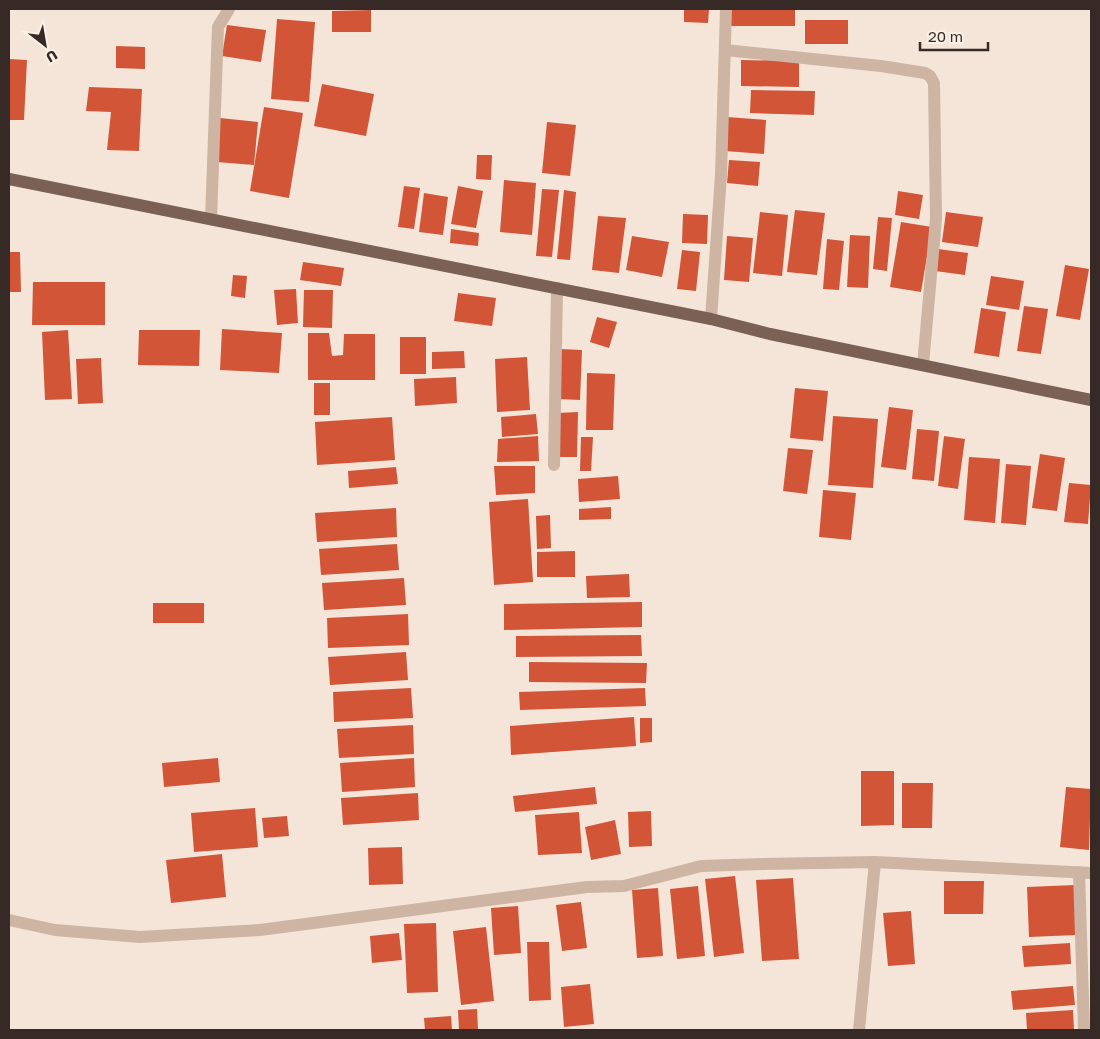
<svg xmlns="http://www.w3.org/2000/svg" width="1100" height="1039" viewBox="0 0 1100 1039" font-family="'Golos Text',sans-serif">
<rect width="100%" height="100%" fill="#f4e5d8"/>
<!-- building -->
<g fill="#d25538">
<polygon points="684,9 709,9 708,23 684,22"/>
<rect x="730" y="9" width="65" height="17"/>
<polygon points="371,10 371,32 332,32 332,11"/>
<polygon points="277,19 315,22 309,102 271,99"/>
<rect x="805" y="20" width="43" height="24"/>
<polygon points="227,25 266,30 261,62 222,56"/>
<polygon points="116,46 145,47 145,69 116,68"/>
<polygon points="9,59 27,60 24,120 9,120"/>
<polygon points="741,60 799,61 799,87 741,86"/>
<polygon points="322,84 374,94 366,136 314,126"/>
<polygon points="89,87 142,89 139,151 107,150 111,112 86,111"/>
<polygon points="751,90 815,91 814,115 750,113"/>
<polygon points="264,107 303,113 289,198 250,191"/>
<polygon points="727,117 766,120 764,154 725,151"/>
<polygon points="220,118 258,122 254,165 217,162"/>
<polygon points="547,122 576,125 570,176 542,173"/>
<polygon points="477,155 492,155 491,180 476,179"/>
<polygon points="729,160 760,162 758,186 727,183"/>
<polygon points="504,180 536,183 532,235 500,232"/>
<polygon points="404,186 420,188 414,229 398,227"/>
<polygon points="458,186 483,191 476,228 451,224"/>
<polygon points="542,189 559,190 552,257 536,256"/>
<polygon points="564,190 576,192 570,260 557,259"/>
<polygon points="898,191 923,195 919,219 895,215"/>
<polygon points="424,193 448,197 443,235 419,232"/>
<polygon points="795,210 825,213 817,275 787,272"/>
<polygon points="760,212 788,215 782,276 753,273"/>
<polygon points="946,212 983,217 978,247 942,242"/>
<polygon points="683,214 708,215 707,244 682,243"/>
<polygon points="598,216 626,218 619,273 592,270"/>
<polygon points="878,217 892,218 887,271 873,269"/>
<polygon points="901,222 932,227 921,292 890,287"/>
<polygon points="451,229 479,233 478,246 450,243"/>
<polygon points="850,235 870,236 868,288 847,287"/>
<polygon points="632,236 669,242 662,277 626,270"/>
<polygon points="727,236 753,238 749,282 724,280"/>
<polygon points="827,239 844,241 839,290 823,289"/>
<polygon points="938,249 968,253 965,275 935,271"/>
<polygon points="682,250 700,252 696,291 677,289"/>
<polygon points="9,252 20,252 21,292 9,292"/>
<polygon points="303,262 344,268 341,286 300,280"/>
<polygon points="1065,265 1089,269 1080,320 1056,316"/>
<polygon points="233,275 247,276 245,298 231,296"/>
<polygon points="991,276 1024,281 1019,310 986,305"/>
<polygon points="33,282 105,282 105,325 32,325"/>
<polygon points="296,289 298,323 277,325 274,290"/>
<polygon points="304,290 333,290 332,328 303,327"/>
<polygon points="458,293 496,298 492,326 454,321"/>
<polygon points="1024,306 1048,309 1041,354 1017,351"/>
<polygon points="981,308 1006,312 999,357 974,353"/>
<polygon points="597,317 617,322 609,348 590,342"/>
<polygon points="222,329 282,333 279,373 220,370"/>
<polygon points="68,330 72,399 45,400 42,332"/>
<polygon points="139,330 200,330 199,366 138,365"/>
<polygon points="308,333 329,333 332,356 343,355 344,334 375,334 375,380 308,380"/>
<rect x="400" y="337" width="26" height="37"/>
<polygon points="560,349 582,350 580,400 558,399"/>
<polygon points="464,351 465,368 432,369 432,352"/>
<polygon points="527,357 530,410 497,412 495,359"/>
<polygon points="101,358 103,403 78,404 76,359"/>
<polygon points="587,373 615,374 613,430 586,430"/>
<polygon points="456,377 457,403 415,406 414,379"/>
<rect x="314" y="383" width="16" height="32"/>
<polygon points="795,388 828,391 823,441 790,438"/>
<polygon points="889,407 913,410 906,470 881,467"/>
<polygon points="578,412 577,457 557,457 557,413"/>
<polygon points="536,414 538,434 502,437 501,417"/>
<polygon points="833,416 878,419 873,488 828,485"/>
<polygon points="392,417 395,460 317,465 315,422"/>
<polygon points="917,429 939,431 934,481 912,479"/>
<polygon points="538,436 539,461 497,462 498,439"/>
<polygon points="944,436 965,439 958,489 938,486"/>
<polygon points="581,437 593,437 591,471 580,471"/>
<polygon points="788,448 813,450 807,494 783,491"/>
<polygon points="1040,454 1065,458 1057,511 1032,508"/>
<polygon points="969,457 1000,459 995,523 964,520"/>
<polygon points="1006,464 1031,466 1026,525 1001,523"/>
<polygon points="494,466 535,466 535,493 496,495"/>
<polygon points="396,467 398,484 349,488 348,471"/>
<polygon points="618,476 620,499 579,502 578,479"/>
<polygon points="1069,483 1091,485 1088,524 1064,522"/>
<polygon points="823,490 856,493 851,540 819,537"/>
<polygon points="528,499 533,582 494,585 489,502"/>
<polygon points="611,507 611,519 579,520 579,509"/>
<polygon points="396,508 397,537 317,542 315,513"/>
<polygon points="550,515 551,548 537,549 536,516"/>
<polygon points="397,544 399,570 321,575 319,549"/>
<polygon points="575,551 575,577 537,577 537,552"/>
<polygon points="629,574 630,597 587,598 586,576"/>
<polygon points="404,578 406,605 324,610 322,583"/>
<polygon points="642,602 642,627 504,630 504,604"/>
<rect x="153" y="603" width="51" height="20"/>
<polygon points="408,614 409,645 328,648 327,618"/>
<polygon points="641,635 642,656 516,657 516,636"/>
<polygon points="406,652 408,680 330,685 328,657"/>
<polygon points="529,662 647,663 646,683 529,682"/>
<polygon points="411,688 413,718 334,722 333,692"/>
<polygon points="645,688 646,706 520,710 519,692"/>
<polygon points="634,717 636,746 511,755 510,726"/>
<polygon points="640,718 652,718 652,742 640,743"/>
<polygon points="413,725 414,754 339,758 337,729"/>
<polygon points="218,758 220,782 164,787 162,763"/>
<polygon points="414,758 415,787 342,792 340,763"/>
<polygon points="861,771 894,771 894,825 861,826"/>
<polygon points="902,783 933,783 932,828 902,828"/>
<polygon points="595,787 597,804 515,812 513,796"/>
<polygon points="1066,787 1091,789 1089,850 1060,847"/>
<polygon points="418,793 419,820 343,825 341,798"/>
<polygon points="255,808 258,847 194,852 191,813"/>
<polygon points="651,811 652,846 629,847 628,812"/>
<polygon points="579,812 582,853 538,855 535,815"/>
<polygon points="287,816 289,836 264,838 262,818"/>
<polygon points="615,820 621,854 591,860 585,827"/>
<polygon points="402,847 403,884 369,885 368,848"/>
<polygon points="222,854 226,897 171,903 166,860"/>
<polygon points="735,876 744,953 714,957 705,879"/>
<polygon points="793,878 799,959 762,961 756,880"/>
<polygon points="944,881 984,881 983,914 944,914"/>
<polygon points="1075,885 1076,935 1029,937 1027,887"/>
<polygon points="698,886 705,956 677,959 670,889"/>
<polygon points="658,888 663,956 637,958 632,890"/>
<polygon points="581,902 587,948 562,951 556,905"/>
<polygon points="518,906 521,953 494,955 491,908"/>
<polygon points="911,911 915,964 888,966 883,913"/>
<polygon points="436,923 438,992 407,993 404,924"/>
<polygon points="486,927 494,1001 461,1005 453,931"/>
<polygon points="399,933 402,960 372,963 370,936"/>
<polygon points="527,942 549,942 551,1000 529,1001"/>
<polygon points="1070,943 1071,964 1024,967 1022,946"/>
<polygon points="590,984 594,1024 564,1027 561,987"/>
<polygon points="1073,986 1075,1005 1013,1010 1011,991"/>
<polygon points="477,1009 478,1030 459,1030 458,1010"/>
<polygon points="1073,1010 1074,1030 1027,1030 1026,1013"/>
<polygon points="451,1016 452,1030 425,1030 424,1018"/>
</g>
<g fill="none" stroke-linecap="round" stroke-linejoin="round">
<!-- minor -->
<g stroke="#cdb4a3" stroke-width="12">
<polyline points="725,50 881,66 925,73 930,76 934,83 936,219 923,365"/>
<polyline points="211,219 218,27 229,9"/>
<polyline points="711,319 721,175 726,9"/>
<polyline points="554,465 557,288"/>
<polyline points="1079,872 1084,1030"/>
<polyline points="9,920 55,930 140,937 260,930 587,887 624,886 701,866 763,864 875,862 1091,873"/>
<polyline points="859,1030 875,862"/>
</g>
<!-- major -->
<polyline stroke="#7b6055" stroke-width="12" points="9,179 711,319 770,334 1091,400"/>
</g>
<!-- border -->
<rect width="1100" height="1039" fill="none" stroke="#372a26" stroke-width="20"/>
<!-- north arrow -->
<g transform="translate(45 45) rotate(149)" stroke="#fbf0e5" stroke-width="4" paint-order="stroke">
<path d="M0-4L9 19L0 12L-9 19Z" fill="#372a26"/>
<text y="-8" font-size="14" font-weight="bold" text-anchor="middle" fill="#372a26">U</text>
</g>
<!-- scale -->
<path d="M920 42v8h68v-8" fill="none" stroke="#372a26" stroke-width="2.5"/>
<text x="928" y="42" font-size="15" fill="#372a26" stroke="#fbf0e5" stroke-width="4" paint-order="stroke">20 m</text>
</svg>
